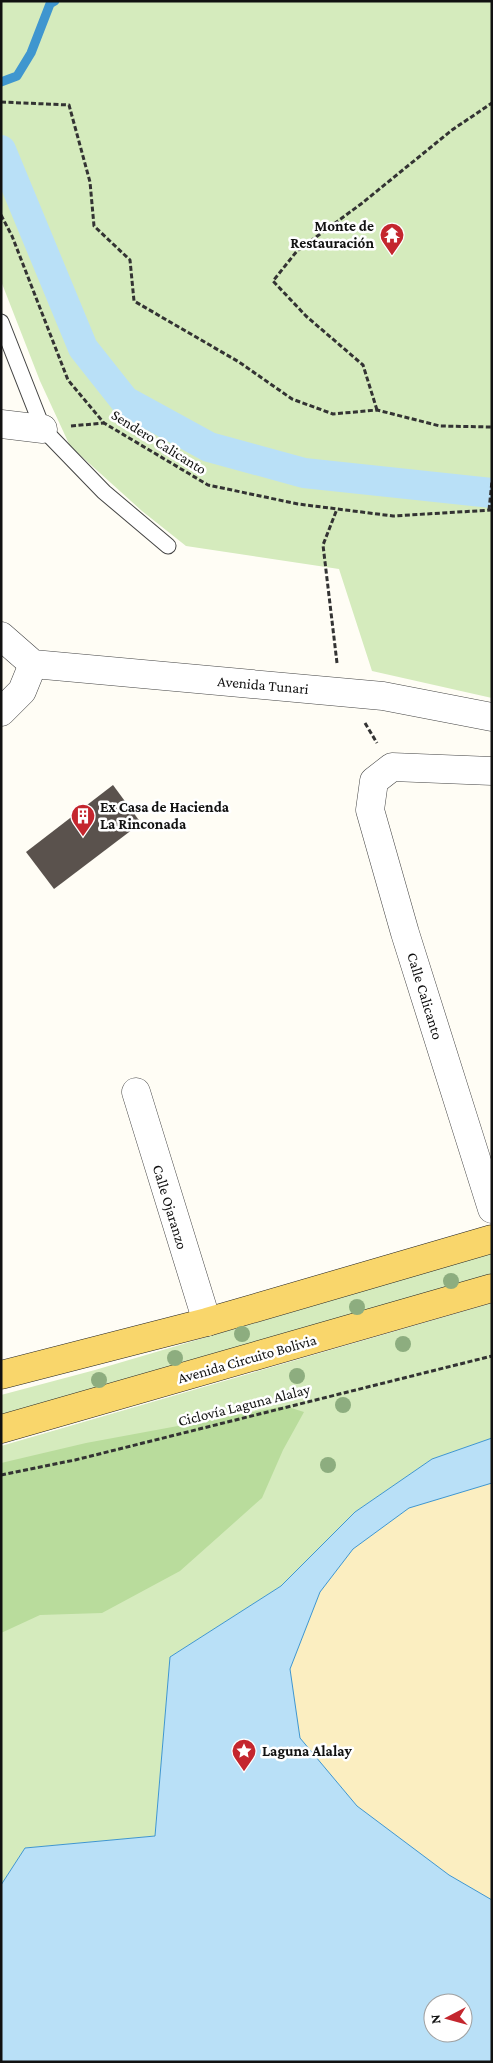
<svg xmlns="http://www.w3.org/2000/svg" width="493" height="2063" viewBox="0 0 493 2063" font-family="'Crimson Pro',serif">
<rect width="100%" height="100%" fill="#fffdf5"/>
<!-- green -->
<g fill="#d5ebbd">
<polygon points="1,1 492,1 492,698 372,671 339,569 186,546 142,511 70,446 40,381 1,281"/>
<polygon points="492,1253 492,1277 1,1415 1,1395 95,1370"/>
<polygon points="492,1303 492,1438 432,1459 355,1512 281,1586 170,1657 155,1836 25,1848 1,1885 1,1446"/>
</g>
<!-- forest -->
<polygon fill="#b9dc9c" points="285,1406 304,1412 283,1450 262,1498 180,1571 102,1613 40,1615 1,1633 1,1463 86,1443"/>
<!-- sand -->
<polygon fill="#fbeec1" points="492,1483 492,1900 449,1875 357,1806 300,1738 290,1669 320,1592 353,1549 409,1508"/>
<!-- water -->
<path fill="#b9e0f7" stroke="#3f96cf" fill-rule="evenodd" d="M 492,1438 L 492,1483 L 409,1508 L 353,1549 L 320,1592 L 290,1669 L 300,1738 L 357,1806 L 449,1875 L 492,1900 L 492,2062 L 1,2062 L 1,1885 L 25,1848 L 155,1836 L 170,1657 L 281,1586 L 355,1512 L 432,1459 ZM 433,2003 L 463,2003 L 463,2033 L 433,2033 Z"/>
<g fill="none" stroke-linecap="round" stroke-linejoin="round">
<!-- stream -->
<polyline stroke="#3f96cf" stroke-width="9" points="1,82 17,76 31,53 50,4 55,1"/>
<!-- canal -->
<polyline stroke="#b9e0f7" stroke-width="30" points="1,150 83,348 125,401 209,447 304,473 492,493"/>
</g>
<!-- building -->
<polygon fill="#5a524d" points="113,785 141,823 54,889 26,852"/>
<g fill="none" stroke-linecap="round" stroke-linejoin="round">
<defs>
<polyline id="lane" points="1,322 43,429 104,492 168,546"/>
<g id="street">
<polyline points="1,424 43,429"/>
<polyline points="1,636 33,664 383,696 492,717"/>
<polyline points="1,712 22,691 33,664"/>
<polyline points="492,771 392,767 374,781 370,810 405,933 492,1209"/>
<polyline points="136,1092 207,1322"/>
</g>
<g id="primary">
<polyline points="1,1375 207,1322 492,1239"/>
<polyline points="1,1429 492,1288"/>
</g>
</defs>
<!-- lane casing -->
<use href="#lane" stroke="#444" stroke-width="17"/>
<!-- street casing -->
<use href="#street" stroke="#444" stroke-width="29"/>
<!-- primary casing -->
<use href="#primary" stroke="#222" stroke-width="29"/>
<!-- path -->
<g stroke="#333" stroke-width="3" stroke-dasharray="5 2.5" stroke-linecap="butt">
<polyline points="1,102 69,105 90,182 94,226 130,260 134,301 239,362 292,399 333,414 377,410 440,426 492,427"/>
<polyline points="1,215 12,236 68,380 104,423 208,485 298,504 393,516 492,510"/>
<polyline points="377,410 363,365 306,316 273,281 297,251 361,204 452,130 492,103"/>
<polyline points="71,426 104,423"/>
<polyline points="489,510 492,481"/>
<polyline points="337,663 323,545 337,509"/>
<polyline points="365,723 377,743"/>
<polyline points="1,1475 75,1460 492,1356"/>
</g>
<!-- lane -->
<use href="#lane" stroke="#fff" stroke-width="15"/>
<!-- street -->
<use href="#street" stroke="#fff" stroke-width="28"/>
<!-- primary -->
<use href="#primary" stroke="#f9d66b" stroke-width="28"/>
</g>
<!-- trees -->
<g fill="#8dad7f">
<circle cx="451" cy="1281" r="8"/>
<circle cx="357" cy="1307" r="8"/>
<circle cx="242" cy="1334" r="8"/>
<circle cx="403" cy="1344" r="8"/>
<circle cx="175" cy="1358" r="8"/>
<circle cx="297" cy="1376" r="8"/>
<circle cx="99" cy="1380" r="8"/>
<circle cx="343" cy="1405" r="8"/>
<circle cx="328" cy="1465" r="8"/>
</g>
<!-- icons -->
<defs>
<symbol id="temple-pin" viewBox="-11 -11 22 30"><path d="M0 17L-7.5 6A9.5 9.5 0 1 1 7.5 6Z" fill="#c4262e" stroke="#fff"/><path d="M0-6L5-2H3V0L6.5 2.5H4V6H1.5V3h-3V6H-4V2.5H-6.5L-3 0V-2H-5Z" fill="#fff"/></symbol>
<symbol id="building-pin" viewBox="-11 -11 22 30"><path d="M0 17L-7.5 6A9.5 9.5 0 1 1 7.5 6Z" fill="#c4262e" stroke="#fff"/><path d="M-4-6H4V6H1V3H-1V6H-4ZM-2.5-4.3h1.7v1.8h-1.7ZM.8-4.3h1.7v1.8H.8ZM-2.5-1h1.7V.8h-1.7ZM.8-1h1.7V.8H.8Z" fill="#fff"/></symbol>
<symbol id="sight-pin" viewBox="-11 -11 22 30"><path d="M0 17L-7.5 6A9.5 9.5 0 1 1 7.5 6Z" fill="#c4262e" stroke="#fff"/><path d="M0-6L1.8-2.2L6-1.7L2.9 1.2L3.7 5.4L0 3.3L-3.7 5.4L-2.9 1.2L-6-1.7L-1.8-2.2Z" fill="#fff"/></symbol>
</defs>
<g fill-rule="evenodd">
<use href="#temple-pin" x="378" y="221" width="28" height="38"/>
<use href="#building-pin" x="69" y="802" width="28" height="38"/>
<use href="#sight-pin" x="230" y="1737" width="28" height="38"/>
</g>
<g text-anchor="middle" stroke-width="5" stroke-linejoin="round" paint-order="stroke">
<!-- poi labels -->
<g font-size="15" font-weight="bold" fill="#111" stroke="#fff" text-anchor="start">
<text x="374" y="231" text-anchor="end">Monte de<tspan x="374" dy="17">Restauración</tspan></text>
<text x="100" y="812">Ex Casa de Hacienda<tspan x="100" dy="17">La Rinconada</tspan></text>
<text x="262" y="1756">Laguna Alalay</text>
</g>
<!-- street labels -->
<g font-size="15" fill="#111" stroke="#fff">
<text transform="translate(159 442) rotate(32)" y="5">Sendero Calicanto</text>
<text transform="translate(263 685) rotate(5)" y="5">Avenida Tunari</text>
<text transform="translate(425 996) rotate(73)" y="5">Calle Calicanto</text>
<text transform="translate(170 1207) rotate(73)" y="5">Calle Ojaranzo</text>
<text transform="translate(247 1359) rotate(-16)" y="5">Avenida Circuito Bolivia</text>
<text transform="translate(244 1405) rotate(-14)" y="5">Ciclovía Laguna Alalay</text>
</g>
</g>
<!-- border -->
<rect width="493" height="2063" fill="none" stroke="#111111" stroke-width="5"/>
<!-- north arrow -->
<g transform="translate(448 2018) rotate(264)"><circle r="24" fill="#ffffff" stroke="#a0a0a0"/>
<path d="M0-4L9 19L0 12L-9 19Z" fill="#c4262e"/>
<text y="-8" font-size="14" font-weight="bold" text-anchor="middle" fill="#111111">N</text>
</g>
</svg>
